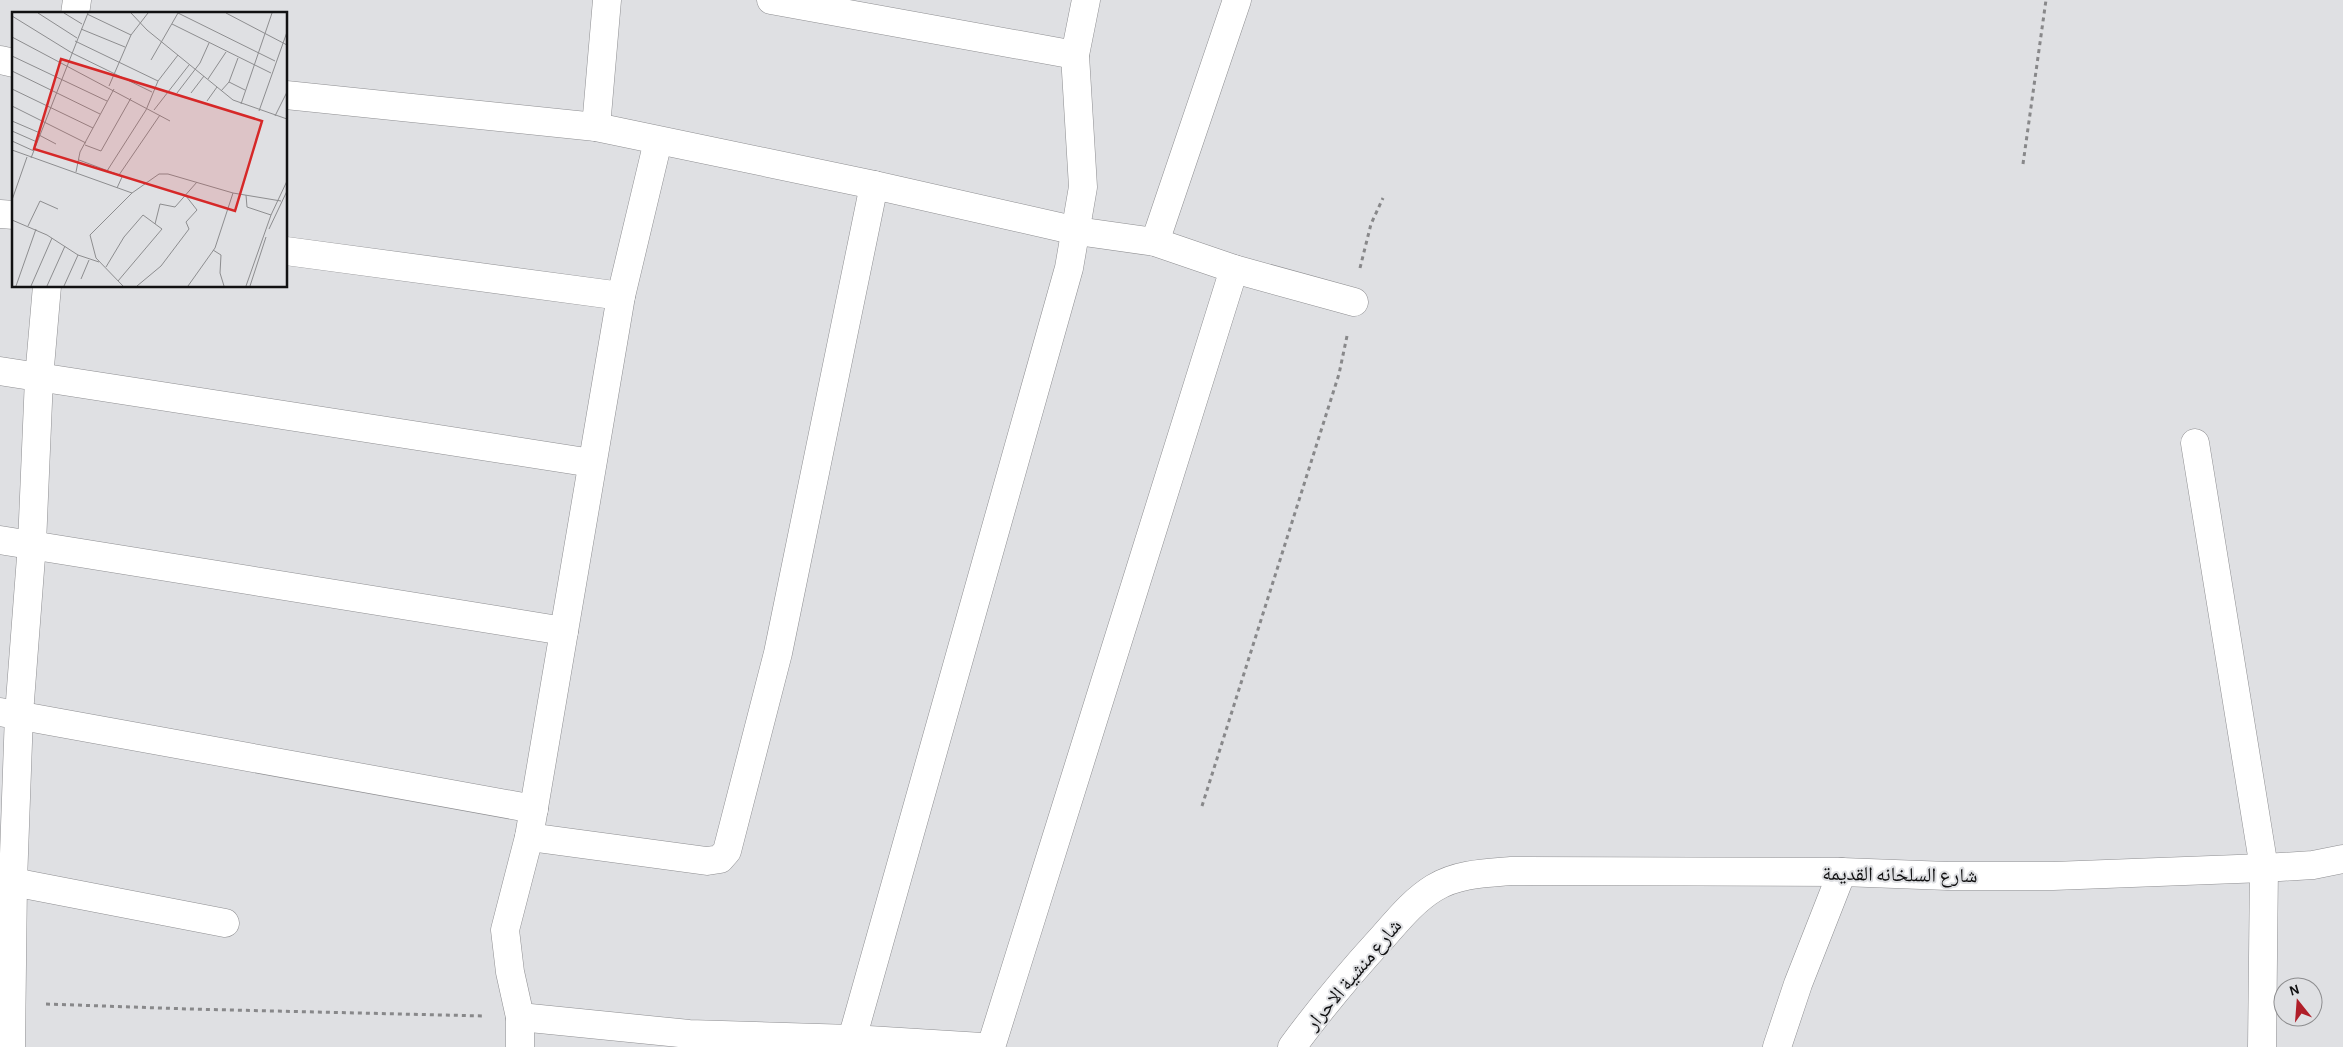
<svg xmlns="http://www.w3.org/2000/svg" width="2343" height="1047" viewBox="0 0 2343 1047" font-family="'Alegreya Sans','Noto Naskh Arabic',sans-serif">
<rect width="100%" height="100%" fill="#dfe0e3"/>
<g fill="none" stroke-linecap="round" stroke-linejoin="round">
<defs>
<g id="minor">
<polyline points="771,0 1075,55"/>
<polyline points="75,14 77,0"/>
<polyline points="0,60 14,63"/>
<polyline points="286,95 596,127 874,185 1077,231 1155,242 1234,269 1354,302"/>
<polyline points="596,127 607,0"/>
<polyline points="0,214 14,215"/>
<polyline points="1155,242 1237,0"/>
<polyline points="286,251 621,296"/>
<polyline points="0,371 592,463"/>
<polyline points="2195,443 2264,868 2262,1047"/>
<polyline points="0,540 564,631"/>
<polyline points="0,712 534,809"/>
<polyline points="529,837 707,861 720,859 727,851 778,653 874,185"/>
<polyline points="13,882 225,923"/>
<polyline points="520,1017 689,1034 852,1039 982,1047"/>
<polyline points="852,1039 1069,268 1083,187 1075,55 1086,0"/>
<polyline points="11,1047 13,882 19,714 32,544 39,378 47,286"/>
<polyline points="520,1047 520,1017 510,972 505,930 529,837 621,296 658,141"/>
<polyline points="991,1047 1234,269"/>
<path d="M 1292,1047 C 1320,1009 1350,973 1382,938 C 1398,920 1413,901 1434,888 C 1457,874 1485,873 1511,871 L 1842,872 L 1948,876 L 2053,876 L 2264,868 L 2313,865 L 2343,859"/>
<polyline points="1777,1047 1798,984 1842,872"/>
</g>
</defs>
<!-- minor casing -->
<use href="#minor" stroke="#8e8e91" stroke-width="29"/>
<!-- path -->
<g stroke="#88888a" stroke-width="3" stroke-dasharray="4 4" stroke-linecap="butt">
<polyline points="2023,164 2046,0"/>
<polyline points="1360,268 1371,224 1383,198"/>
<polyline points="1202,806 1339,374 1347,336"/>
<polyline points="46,1004 189,1009 485,1016"/>
</g>
<!-- minor -->
<use href="#minor" stroke="#fff" stroke-width="28"/>
</g>
<g text-anchor="middle" stroke-width="4" stroke-linejoin="round" paint-order="stroke">
<!-- street labels -->
<g font-size="20" fill="#111112" stroke="#dfe0e3">
<text transform="translate(1900 874) rotate(1)" y="7">شارع السلخانه القديمة</text>
<text transform="translate(1353 974) rotate(-50)" y="7">شارع منشية الاحرار</text>
</g>
</g>
<!-- overview -->
<g transform="translate(12 12)">
<rect width="275" height="275" fill="#dfe0e3"/>
<path fill="none" stroke="#8d8d8f" stroke-width="1" d="M 26,1 L 65,26M 52,1 L 70,12M 119,1 L 135,18 L 221,88 L 275,107M 166,1 L 263,49M 214,1 L 275,33M 75,2 L 119,23M 0,4 L 60,41 L 140,80M 160,12 L 259,61M 69,17 L 113,35M 0,25 L 158,109M 63,29 L 146,69M 0,44 L 95,89M 139,48 L 166,1M 0,59 L 88,102M 196,67 L 214,40M 217,70 L 233,78M 97,74 L 119,23 L 136,1M 0,77 L 81,116M 209,79 L 217,70 L 226,46M 165,81 L 188,51 L 197,31M 179,81 L 192,64M 195,89 L 205,75M 229,92 L 260,1M 0,94 L 74,131M 142,98 L 177,53M 247,99 L 275,20M 263,104 L 275,80M 0,109 L 28,121M 0,119 L 25,130M 27,123 L 44,132M 0,129 L 22,139M 73,133 L 89,139 L 119,86M 0,138 L 120,181M 19,146 L 76,1M 67,148 L 107,163M 95,159 L 134,98 L 146,69 L 166,43M 64,160 L 68,140 L 102,77M 105,176 L 110,165 L 107,163 L 148,103M 234,183 L 235,195 L 259,203M 0,188 L 15,145M 0,208 L 35,223 L 66,243 L 52,274M 143,212 L 148,192 L 163,195 L 185,170M 16,214 L 28,189 L 46,197M 257,217 L 275,179M 201,238 L 209,243 L 208,261 L 212,274M 66,243 L 87,250M 94,255 L 112,225 L 131,203 L 150,217 L 106,269M 69,267 L 77,248M 4,274 L 24,217M 19,274 L 40,226M 35,274 L 53,234M 111,274 L 84,246 L 78,223 L 120,181 L 147,162 L 156,162 L 221,181 L 269,189M 125,274 L 149,254 L 177,217 L 174,210 L 185,198 L 174,184M 176,274 L 203,236 L 221,181M 234,274 L 259,203 L 275,169M 238,274 L 254,225"/>
<path fill="#d62828" fill-opacity="0.15" stroke="#d62828" stroke-width="2.5" d="M 49,47 L 250,109 L 223,199 L 22,137 Z"/>
<rect width="275" height="275" fill="none" stroke="#111112" stroke-width="2.5"/>
</g>
<!-- north arrow -->
<g transform="translate(2298 1002) rotate(343)"><circle r="24" fill="#dfe0e3" stroke="#8d8d8f"/>
<path d="M0-4L9 19L0 12L-9 19Z" fill="#b01e29"/>
<text y="-8" font-size="14" font-weight="bold" text-anchor="middle" fill="#111112">N</text>
</g>
</svg>
